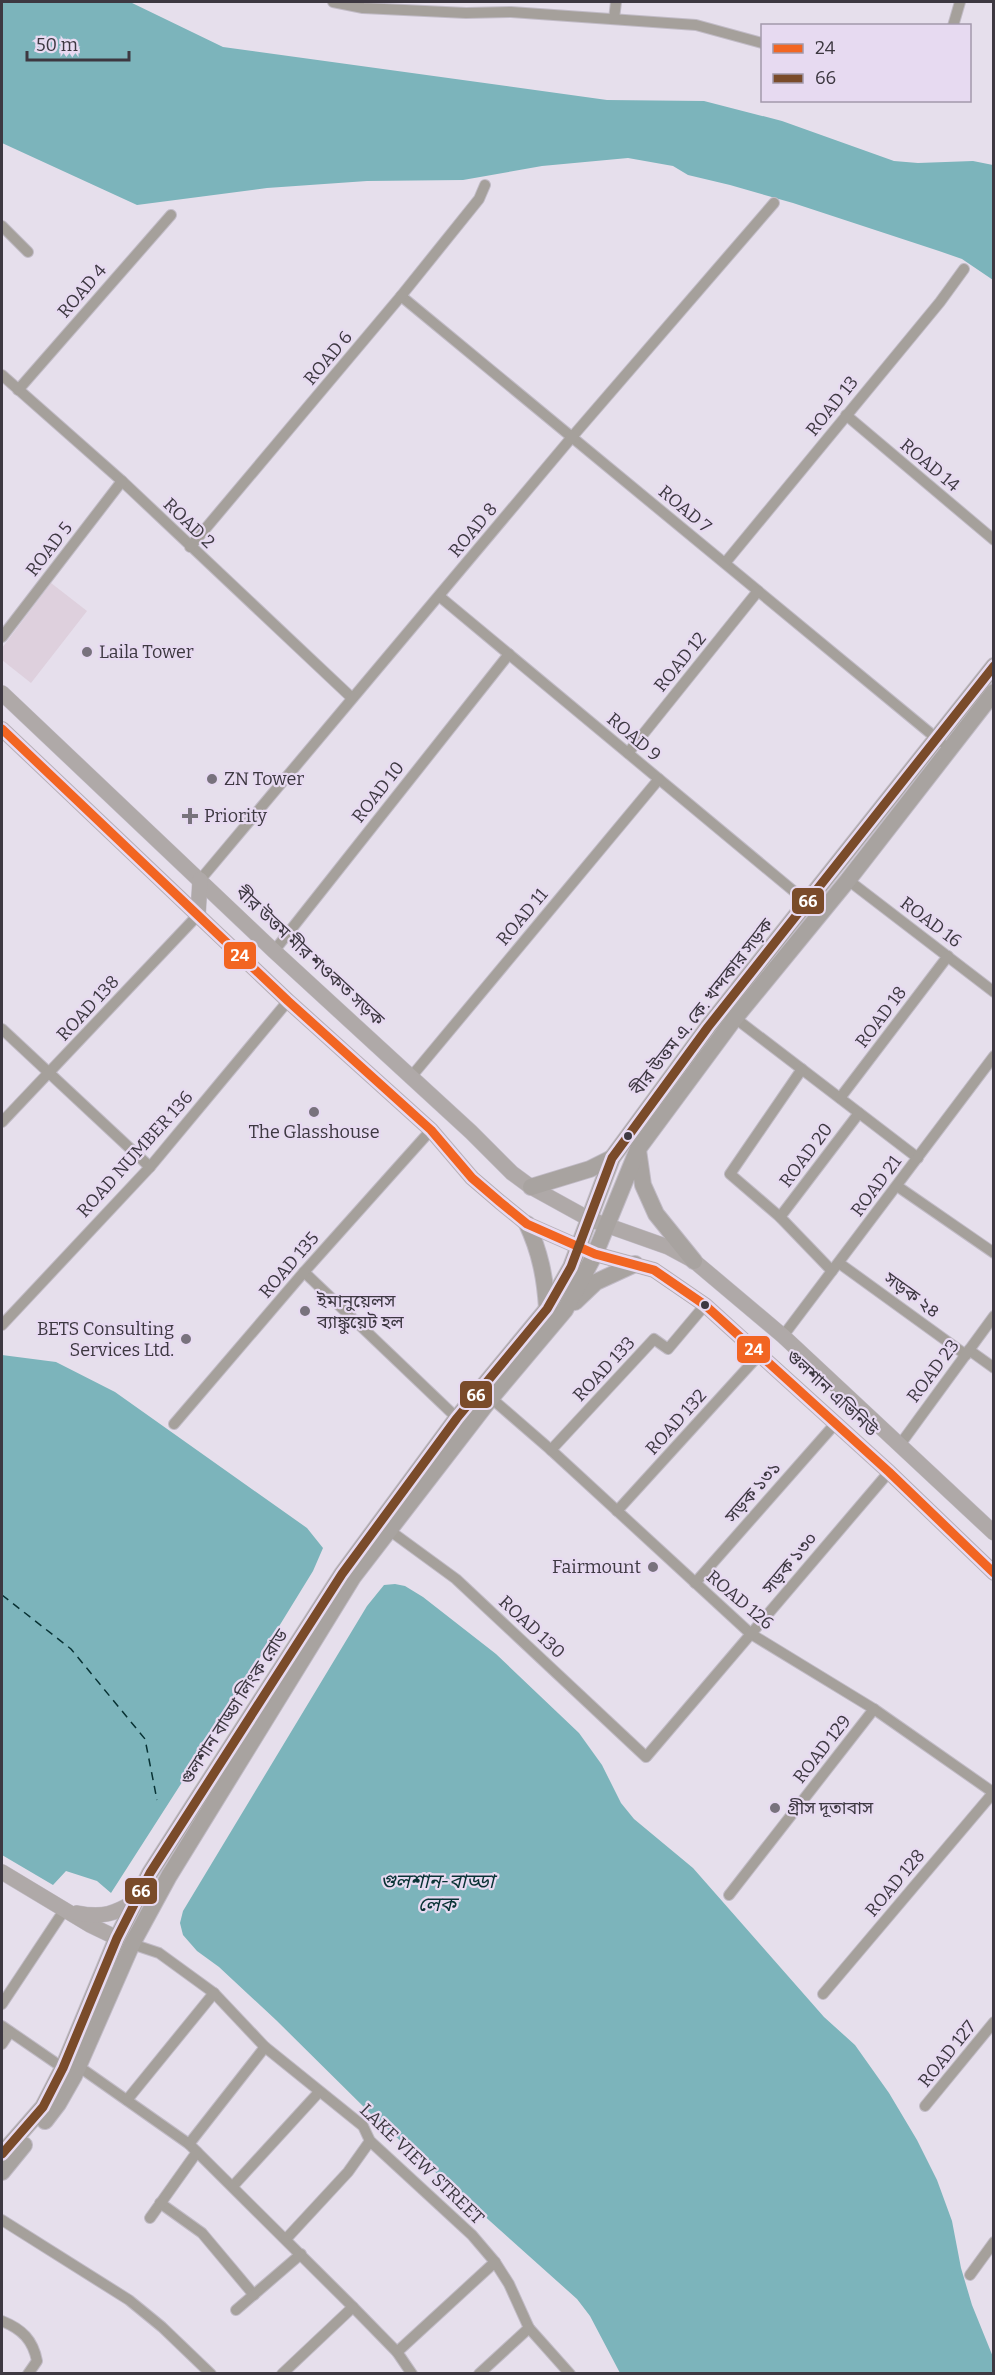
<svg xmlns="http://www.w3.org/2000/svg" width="995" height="2375" viewBox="0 0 995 2375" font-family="Bitter,'Noto Sans Bengali',serif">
<rect width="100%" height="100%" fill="#e6dfec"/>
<!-- commercial -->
<polygon fill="#ded0dd" points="51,583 87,611 31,683 2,660 2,648"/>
<!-- water -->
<g fill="#7cb4bb">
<polygon points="2,2 130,2 223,47 607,100 704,101 782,121 894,161 918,163 973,161 993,165 993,280 962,259 939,251 793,203 730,185 688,175 673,166 628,158 542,166 463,180 367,181 267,188 137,205 2,143"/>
<polygon points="2,1355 56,1362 115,1392 307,1528 323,1548 313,1571 211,1737 111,1893 97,1881 66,1871 53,1885 2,1855"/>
<polygon points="395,1584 405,1586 423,1597 496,1654 579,1733 602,1765 621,1803 634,1819 693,1868 824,2017 855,2045 889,2093 917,2140 937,2180 952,2221 961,2268 972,2305 993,2357 993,2373 620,2373 590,2316 577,2299 375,2118 276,2020 219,1967 197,1951 183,1935 180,1923 183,1911 367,1606 384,1585"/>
</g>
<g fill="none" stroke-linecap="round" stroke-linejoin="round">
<!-- ferry -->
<polyline stroke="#083234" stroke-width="1.5" stroke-dasharray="8 6" stroke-linecap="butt" points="2,1595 71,1649 145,1739 157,1800"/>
<defs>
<g id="street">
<polyline points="333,2 363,8 466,13 511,12 696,25 762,43"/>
<polyline points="614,19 616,2"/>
<polyline points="953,26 960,2"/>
<polyline points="2,226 28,252"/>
<polyline points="401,296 941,742"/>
<polyline points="2,375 122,481 352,698"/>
<polyline points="18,390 171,215"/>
<polyline points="846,415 994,540"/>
<polyline points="190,547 401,296 479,199 485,185"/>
<polyline points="725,563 940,302 964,269"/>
<polyline points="439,596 808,903"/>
<polyline points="2,637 122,481"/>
<polyline points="628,753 758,591"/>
<polyline points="200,880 572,437 774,203"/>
<polyline points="848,880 994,992"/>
<polyline points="274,951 509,654"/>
<polyline points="735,1018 918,1158"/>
<polyline points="2,1029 150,1167"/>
<polyline points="802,1069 730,1174 780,1217 832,1271"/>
<polyline points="411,1077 659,779"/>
<polyline points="840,1098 948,956"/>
<polyline points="2,1122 198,915"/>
<polyline points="897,1186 994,1253"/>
<polyline points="780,1217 859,1113"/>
<polyline points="839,1263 966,1355"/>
<polyline points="304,1272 457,1418"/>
<polyline points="2,1325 150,1167 288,1001"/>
<polyline points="783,1336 994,1056"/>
<polyline points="969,1350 994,1368"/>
<polyline points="491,1398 551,1450 751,1634 874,1709 994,1793"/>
<polyline points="174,1424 304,1272 431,1130"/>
<polyline points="899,1446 994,1316"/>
<polyline points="551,1450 654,1339 668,1349 705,1305"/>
<polyline points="617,1511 760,1354"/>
<polyline points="389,1530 456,1579 646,1757 889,1472"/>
<polyline points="695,1583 835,1424"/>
<polyline points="729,1895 874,1709"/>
<polyline points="132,1944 159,1953 214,1993 265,2047 363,2126 370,2141 472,2235 495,2262 509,2284 529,2328 570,2374"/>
<polyline points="823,1994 993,1793"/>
<polyline points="2,2004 65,1909"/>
<polyline points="2,2026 66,2070"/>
<polyline points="2,2044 10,2032"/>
<polyline points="78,2066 189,2144 353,2307 397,2352 412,2374"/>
<polyline points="127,2100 214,1993"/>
<polyline points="925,2106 994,2022"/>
<polyline points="189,2144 265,2047"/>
<polyline points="233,2186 319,2092"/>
<polyline points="160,2203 202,2233 254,2295"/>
<polyline points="150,2218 197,2152"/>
<polyline points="2,2220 129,2300 162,2327 211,2374"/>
<polyline points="286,2239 348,2172 370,2141"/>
<polyline points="970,2275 994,2242"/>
<polyline points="236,2310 301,2254"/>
<path d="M 2,2321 C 22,2329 33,2340 37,2361 L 28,2374"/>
<polyline points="397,2352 495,2262"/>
<polyline points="282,2374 353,2307"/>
<polyline points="479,2374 529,2328"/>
</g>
<g id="secondary">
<polyline points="2,693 274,951 471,1132 512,1173 531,1187 589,1219 668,1247 694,1261 783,1336 994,1533"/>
<polyline points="2,729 288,1001 431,1130 472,1178 500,1202 527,1224 595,1254 654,1270 705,1305 889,1472 994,1573"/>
<polyline points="198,915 200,880"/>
<polyline points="2,1872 90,1925 117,1938"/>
<path d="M 77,1913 C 103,1918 114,1914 136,1901"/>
</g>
<g id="primary">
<polyline points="638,1150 643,1185 656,1214 694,1261"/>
<polyline points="531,1187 590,1169 612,1158"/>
<path d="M 527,1224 C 540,1252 545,1277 547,1308"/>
<polyline points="575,1302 596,1282 635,1264"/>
<polyline points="45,2121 58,2104 74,2076 132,1944 169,1876 353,1577 491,1398 565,1310 595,1254 638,1149 735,1018 848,880 994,692"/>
<polyline points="2,2154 43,2107 63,2068 117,1938 150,1873 342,1574 457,1418 547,1309 571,1267 612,1158 708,1027 994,666"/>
<polyline points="2,2172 24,2145"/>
</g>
</defs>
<!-- street casing -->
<use href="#street" stroke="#c1bbc6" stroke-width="12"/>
<!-- secondary casing -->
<use href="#secondary" stroke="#c1bbc6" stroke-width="16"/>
<!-- primary casing -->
<use href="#primary" stroke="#c1bbc6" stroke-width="18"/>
<!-- street -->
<use href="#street" stroke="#a5a09b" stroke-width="10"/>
<!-- secondary -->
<use href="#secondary" stroke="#afa9a8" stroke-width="15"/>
<!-- primary -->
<use href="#primary" stroke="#a8a3a0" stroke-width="16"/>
<defs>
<polyline id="bus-1" points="2,729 288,1001 431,1130 472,1178 500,1202 527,1224 595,1254 654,1270 705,1305 889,1472 994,1573"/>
<polyline id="bus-2" points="2,2154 43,2107 63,2068 117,1938 150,1873 342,1574 457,1418 547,1309 571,1267 612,1158 708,1027 994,666"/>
</defs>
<!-- bus-1 casing -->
<use href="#bus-1" stroke="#e7daf1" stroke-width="14"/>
<!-- bus-2 casing -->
<use href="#bus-2" stroke="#e7daf1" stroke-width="14"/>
<!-- bus-1 -->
<use href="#bus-1" stroke="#f26522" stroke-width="9"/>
<!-- bus-2 -->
<use href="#bus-2" stroke="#7a4b2a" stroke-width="9"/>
</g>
<!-- markers -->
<g fill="#78727d" stroke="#e7daf1" stroke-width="2">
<circle cx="87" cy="652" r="6"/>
<circle cx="212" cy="779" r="6"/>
<path d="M187 807h6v6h6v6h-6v6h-6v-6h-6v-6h6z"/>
<circle cx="314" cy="1112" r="6"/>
<circle cx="305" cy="1311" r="6"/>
<circle cx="186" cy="1339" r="6"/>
<circle cx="653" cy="1567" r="6"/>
<circle cx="775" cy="1808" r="6"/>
</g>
<g fill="#3d3841" stroke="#e7daf1" stroke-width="2">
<circle cx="628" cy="1136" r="5"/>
<circle cx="705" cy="1305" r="5"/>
</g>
<g text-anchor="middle" stroke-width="4.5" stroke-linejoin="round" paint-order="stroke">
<!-- street labels -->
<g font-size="18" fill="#3d3841" stroke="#e7daf1">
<text transform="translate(82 291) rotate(-49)" y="6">ROAD 4</text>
<text transform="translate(328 358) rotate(-50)" y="6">ROAD 6</text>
<text transform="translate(832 406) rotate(-51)" y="6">ROAD 13</text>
<text transform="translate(930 465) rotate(40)" y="6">ROAD 14</text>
<text transform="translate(685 509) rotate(40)" y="6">ROAD 7</text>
<text transform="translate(189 523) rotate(44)" y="6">ROAD 2</text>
<text transform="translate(473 530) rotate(-50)" y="6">ROAD 8</text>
<text transform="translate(49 549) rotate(-52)" y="6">ROAD 5</text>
<text transform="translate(680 662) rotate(-51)" y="6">ROAD 12</text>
<text transform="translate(634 737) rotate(40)" y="6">ROAD 9</text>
<text transform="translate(378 792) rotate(-52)" y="6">ROAD 10</text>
<text transform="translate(522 917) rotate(-50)" y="6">ROAD 11</text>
<text transform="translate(931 922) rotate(37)" y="6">ROAD 16</text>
<text transform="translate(310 956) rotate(43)" y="6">বীর উত্তম মীর শওকত সড়ক</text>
<text transform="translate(702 1007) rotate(-52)" y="6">বীর উত্তম এ. কে. খন্দকার সড়ক</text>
<text transform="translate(88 1008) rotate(-47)" y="6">ROAD 138</text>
<text transform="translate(881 1017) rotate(-53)" y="6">ROAD 18</text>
<text transform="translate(135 1154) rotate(-48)" y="6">ROAD NUMBER 136</text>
<text transform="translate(806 1155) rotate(-53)" y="6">ROAD 20</text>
<text transform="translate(876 1186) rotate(-53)" y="6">ROAD 21</text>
<text transform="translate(289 1265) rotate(-49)" y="6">ROAD 135</text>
<text transform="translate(912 1295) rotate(36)" y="6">সড়ক ২৪</text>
<text transform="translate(604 1369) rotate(-47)" y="6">ROAD 133</text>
<text transform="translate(933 1371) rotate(-53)" y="6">ROAD 23</text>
<text transform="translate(832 1393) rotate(43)" y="6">গুলশান এভিনিউ</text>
<text transform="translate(676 1422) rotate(-48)" y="6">ROAD 132</text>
<text transform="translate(753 1492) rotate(-49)" y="6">সড়ক ১৩১</text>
<text transform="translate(790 1563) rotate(-50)" y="6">সড়ক ১৩০</text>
<text transform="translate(740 1600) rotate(40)" y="6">ROAD 126</text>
<text transform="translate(532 1627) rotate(43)" y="6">ROAD 130</text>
<text transform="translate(234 1707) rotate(-57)" y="6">গুলশান বাড্ডা লিংক রোড</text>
<text transform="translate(822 1749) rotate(-52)" y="6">ROAD 129</text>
<text transform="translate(895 1883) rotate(-50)" y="6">ROAD 128</text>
<text transform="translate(947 2054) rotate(-51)" y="6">ROAD 127</text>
<text transform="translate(422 2164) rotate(44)" y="6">LAKE VIEW STREET</text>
</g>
<!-- poi labels -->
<g font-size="18" fill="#3d3841" stroke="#e7daf1" text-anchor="start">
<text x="99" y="658">Laila Tower</text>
<text x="224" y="785">ZN Tower</text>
<text x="204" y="822">Priority</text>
<text x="314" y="1138" text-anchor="middle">The Glasshouse</text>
<text x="317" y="1307">ইমানুয়েলস<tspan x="317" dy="21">ব্যাঙ্কুয়েট হল</tspan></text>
<text x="174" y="1335" text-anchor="end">BETS Consulting<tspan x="174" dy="21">Services Ltd.</tspan></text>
<text x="641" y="1573" text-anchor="end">Fairmount</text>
<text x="787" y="1814">গ্রীস দূতাবাস</text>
</g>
<!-- water labels -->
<g font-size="20" font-style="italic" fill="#083234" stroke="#e7daf1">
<text x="437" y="1888">গুলশান-বাড্ডা<tspan x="437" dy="23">লেক</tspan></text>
</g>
</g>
<g stroke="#e7daf1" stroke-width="2">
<rect x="791" y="887" width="34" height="28" rx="6" fill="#7a4b2a"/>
<rect x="223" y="941" width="34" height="29" rx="6" fill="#f26522"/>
<rect x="736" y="1335" width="35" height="29" rx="6" fill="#f26522"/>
<rect x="459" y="1380" width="34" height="29" rx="6" fill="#7a4b2a"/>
<rect x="124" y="1877" width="34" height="28" rx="6" fill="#7a4b2a"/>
</g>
<g font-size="16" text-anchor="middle" font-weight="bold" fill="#fff">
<text x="808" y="907">66</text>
<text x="240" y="961">24</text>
<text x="754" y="1355">24</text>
<text x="476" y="1401">66</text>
<text x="141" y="1897">66</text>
</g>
<!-- border -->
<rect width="995" height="2375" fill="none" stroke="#3d3841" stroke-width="6"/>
<!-- legend -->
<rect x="761" y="24" width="210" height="78" fill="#e7daf1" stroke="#a399ab" stroke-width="1.5"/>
<rect x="773" y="44" width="30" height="9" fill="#f26522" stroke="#a399ab" stroke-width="1.5"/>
<text x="815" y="54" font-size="18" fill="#3d3841">24</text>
<rect x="773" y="74" width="30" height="9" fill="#7a4b2a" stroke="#a399ab" stroke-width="1.5"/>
<text x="815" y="84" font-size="18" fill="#3d3841">66</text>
<!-- scale -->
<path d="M27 51v9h102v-9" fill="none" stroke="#3d3841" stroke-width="3"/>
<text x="36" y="51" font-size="18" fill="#3d3841" stroke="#e7daf1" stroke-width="4.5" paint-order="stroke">50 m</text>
</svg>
